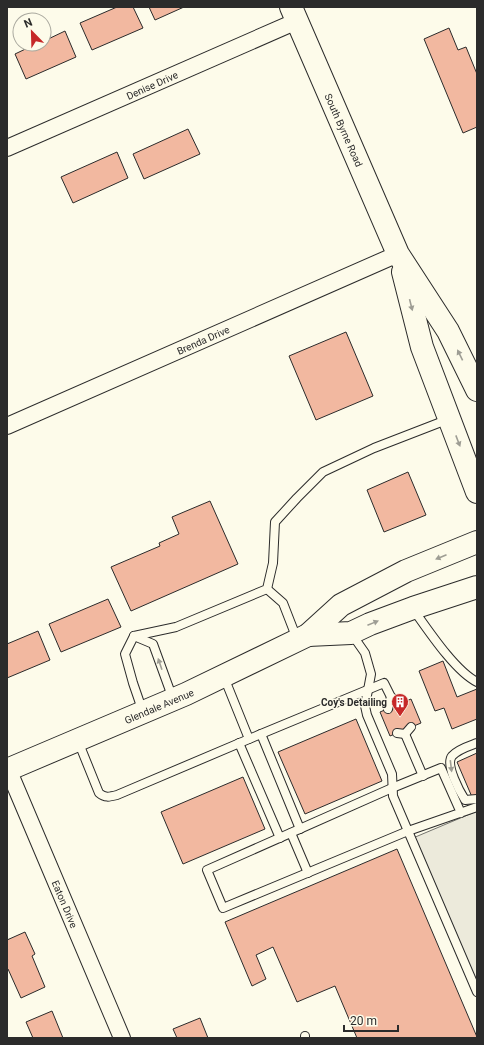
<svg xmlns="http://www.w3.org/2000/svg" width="484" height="1045" viewBox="0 0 484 1045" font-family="Roboto,sans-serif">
<rect width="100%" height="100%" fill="#fdfbea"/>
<!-- parking -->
<polygon fill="#eceadb" stroke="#74746e" points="477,811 477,990 413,838"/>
<!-- building -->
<g fill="#f2b8a0" stroke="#2b2b2b">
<polygon points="117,7 133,7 143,28 92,50 80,23"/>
<polygon points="149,7 184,7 155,20"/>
<polygon points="449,28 458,50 466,47 477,74 477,127 463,133 424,39"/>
<polygon points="65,31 76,57 26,79 15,54 36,44 44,44 44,41"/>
<polygon points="188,129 200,154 144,179 133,154"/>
<polygon points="117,152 128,178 73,203 61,177"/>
<polygon points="346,332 373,396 316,420 289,356"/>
<polygon points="408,472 426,515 384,532 367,490"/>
<polygon points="210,501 238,564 131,611 111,567 160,546 159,543 179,534 172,517"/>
<polygon points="108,599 121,627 61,652 49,624"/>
<polygon points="38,631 50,660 7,678 7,644"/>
<polygon points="443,661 457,697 477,689 477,719 452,729 444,708 435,711 419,671"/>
<polygon points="411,699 421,723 390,736 380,712"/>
<polygon points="356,719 382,781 305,814 278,752"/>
<polygon points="477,753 477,795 472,797 457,762"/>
<polygon points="243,777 265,829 183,864 161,812"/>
<polygon points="397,849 477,1037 477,1038 357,1038 335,986 297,1002 273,947 256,955 266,979 252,986 225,922"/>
<polygon points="25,932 35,954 32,956 45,987 21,998 8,969 7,969 7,940"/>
<polygon points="52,1011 63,1038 33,1038 26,1022"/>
<polygon points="200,1018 208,1038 177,1038 173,1029"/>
</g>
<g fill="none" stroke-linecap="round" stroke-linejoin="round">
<defs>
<g id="lane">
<polyline points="267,589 283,603 297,639"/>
<path d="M 413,609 C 428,630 455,671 477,682"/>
<polyline points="351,633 365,653 371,674 365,706 367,715 392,774 393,796 477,992"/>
<polyline points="134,636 176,627 267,589 273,563 275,522 297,498 323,472 374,448 449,419"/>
<polyline points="388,709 391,697"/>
<polyline points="143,712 133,683 125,654 134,636 153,644 173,699"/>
<polyline points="397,733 405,734"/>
<polyline points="261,734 300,829"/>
<polyline points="405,734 423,776"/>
<polyline points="405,734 411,727"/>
<polyline points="249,739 384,683 391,697 401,703"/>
<path d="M 78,741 L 99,793 C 105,798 109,797 117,795 L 249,739 L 224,677"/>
<polyline points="239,743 280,838"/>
<path d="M 477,743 C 469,746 458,749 452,756 C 445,765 460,792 465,800 L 477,799"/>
<polyline points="461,813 441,768 392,788 207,870 223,908 408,831 477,807"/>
<polyline points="291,833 308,873"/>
<polyline points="305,1038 305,1036"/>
</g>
<g id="street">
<polyline points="7,148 297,21"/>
<polyline points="7,426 398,254"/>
<polyline points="8,769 122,1038"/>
</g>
<g id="secondary">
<polyline points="308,635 351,633 370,624 413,608 477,587"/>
<polyline points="7,770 186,694 308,635 341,605 406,571 477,542"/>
</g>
<g id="primary">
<polyline points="291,7 398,254 448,331 477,390"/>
<polyline points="403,272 422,347 477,492"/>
</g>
</defs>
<!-- lane casing -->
<use href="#lane" stroke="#2b2b2b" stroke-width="10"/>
<!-- street casing -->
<use href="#street" stroke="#2b2b2b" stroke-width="18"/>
<!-- secondary casing -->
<use href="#secondary" stroke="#2b2b2b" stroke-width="24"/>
<!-- primary casing -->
<use href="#primary" stroke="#2b2b2b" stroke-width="24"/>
<!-- lane -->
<use href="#lane" stroke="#fdfbea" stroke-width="8"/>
<!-- street -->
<use href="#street" stroke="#fdfbea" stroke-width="16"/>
<!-- secondary -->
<use href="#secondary" stroke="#fdfbea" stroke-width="22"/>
<!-- primary -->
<use href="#primary" stroke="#fdfbea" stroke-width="22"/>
</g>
<!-- one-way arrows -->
<defs><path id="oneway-solid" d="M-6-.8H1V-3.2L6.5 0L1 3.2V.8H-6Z"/></defs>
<g fill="#9e9d94">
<use href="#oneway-solid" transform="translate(411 305) rotate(76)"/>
<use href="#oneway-solid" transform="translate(460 355) rotate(-116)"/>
<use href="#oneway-solid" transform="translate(458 441) rotate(69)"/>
<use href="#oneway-solid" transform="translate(441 557) rotate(157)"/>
<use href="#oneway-solid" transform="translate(373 623) rotate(-22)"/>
<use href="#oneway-solid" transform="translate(160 664) rotate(-109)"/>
<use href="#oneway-solid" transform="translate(451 766) rotate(83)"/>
</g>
<!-- icons -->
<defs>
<symbol id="building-pin" viewBox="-11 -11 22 30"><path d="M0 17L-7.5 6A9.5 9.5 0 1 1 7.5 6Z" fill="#c62828" stroke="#fdfbea"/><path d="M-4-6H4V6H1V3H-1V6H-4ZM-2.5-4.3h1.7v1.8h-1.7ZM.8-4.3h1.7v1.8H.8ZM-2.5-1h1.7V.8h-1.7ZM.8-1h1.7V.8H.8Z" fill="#fff"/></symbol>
</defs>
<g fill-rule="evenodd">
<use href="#building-pin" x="390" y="692" width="20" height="27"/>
</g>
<g text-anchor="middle" stroke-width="3" stroke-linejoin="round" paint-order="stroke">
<!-- street labels -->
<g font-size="10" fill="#2b2b2b" stroke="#fdfbea">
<text transform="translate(152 85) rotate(-24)" y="4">Denise Drive</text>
<text transform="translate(344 130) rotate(66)" y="4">South Byrne Road</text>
<text transform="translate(203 340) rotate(-24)" y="4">Brenda Drive</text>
<text transform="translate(159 706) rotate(-23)" y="4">Glendale Avenue</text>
<text transform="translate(65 904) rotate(67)" y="4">Eaton Drive</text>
</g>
<!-- poi labels -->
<g font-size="10" font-weight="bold" fill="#2b2b2b" stroke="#fdfbea" text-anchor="end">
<text x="387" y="706">Coy's Detailing</text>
</g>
</g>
<!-- border -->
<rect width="484" height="1045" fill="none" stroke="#2b2b2b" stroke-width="16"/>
<!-- north arrow -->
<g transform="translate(32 32) rotate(337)"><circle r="19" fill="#fdfbea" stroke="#a9a89e"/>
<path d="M0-3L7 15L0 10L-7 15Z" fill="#c62828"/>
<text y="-6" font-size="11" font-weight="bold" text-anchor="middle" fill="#2b2b2b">N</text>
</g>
<!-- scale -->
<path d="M344 1025v6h54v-6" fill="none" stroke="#2b2b2b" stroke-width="2"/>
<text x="350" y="1025" font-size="12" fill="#2b2b2b" stroke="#fdfbea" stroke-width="3" paint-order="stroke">20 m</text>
</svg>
